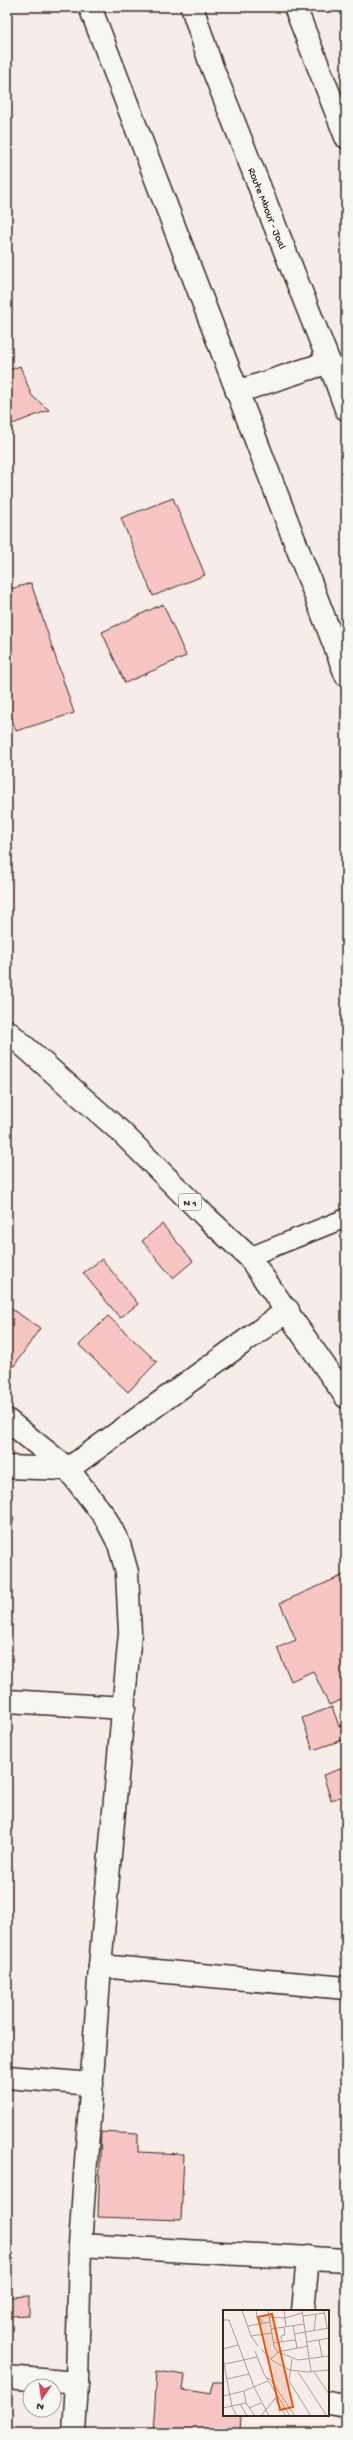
<svg xmlns="http://www.w3.org/2000/svg" width="353" height="2440" viewBox="0 0 353 2440" font-family="'Gochi Hand',sans-serif">
<rect width="100%" height="100%" fill="#f6ece9"/>
<filter id="ink" filterUnits="userSpaceOnUse"><feTurbulence type="fractalNoise" baseFrequency=".025" numOctaves="2"/><feDisplacementMap in="SourceGraphic" scale="8" xChannelSelector="R" yChannelSelector="G"/><feConvolveMatrix kernelMatrix="1 2 1 2 8 2 1 2 1" color-interpolation-filters="sRGB"/></filter>
<g filter="url(#ink)">
<!-- building -->
<g fill="#f7c6c4" stroke="#3b2a1e">
<polygon points="20,366 32,396 49,410 7,426 7,371"/>
<polygon points="173,498 205,575 153,596 121,518"/>
<polygon points="31,583 74,713 16,731 7,703 7,590"/>
<polygon points="163,604 186,656 125,683 102,632"/>
<polygon points="162,1224 193,1261 173,1278 142,1241"/>
<polygon points="102,1259 138,1304 120,1318 83,1273"/>
<polygon points="7,1306 40,1328 14,1366 7,1361"/>
<polygon points="108,1316 157,1362 128,1392 79,1345"/>
<polygon points="7,1516 14,1517 7,1551"/>
<polygon points="346,1574 346,1698 329,1705 313,1671 291,1681 277,1648 296,1640 280,1603"/>
<polygon points="332,1707 339,1726 346,1723 346,1753 342,1740 313,1750 302,1718"/>
<polygon points="346,1767 346,1795 331,1800 323,1775"/>
<polygon points="101,2132 138,2134 138,2152 184,2154 181,2220 98,2217"/>
<rect x="7" y="2280" width="1" height="39"/>
<polygon points="29,2296 29,2315 10,2316 10,2297"/>
<polygon points="157,2371 185,2375 183,2389 210,2394 213,2382 224,2382 224,2415 241,2415 240,2433 153,2433"/>
</g>
<g fill="none" stroke-linecap="round" stroke-linejoin="round">
<defs>
<polyline id="service" points="249,1257 346,1218"/>
<g id="minor">
<polyline points="90,7 346,675"/>
<polyline points="295,7 346,137"/>
<polyline points="237,392 329,362"/>
<polyline points="7,1420 68,1469 105,1517 119,1544 127,1572 130,1633 100,1966 80,2245 77,2383 74,2433"/>
<polyline points="7,1467 68,1469 288,1310"/>
<polyline points="7,1701 124,1708"/>
<polyline points="100,1966 346,1988"/>
<polyline points="7,2077 92,2084"/>
<polyline points="80,2245 346,2260"/>
<polyline points="303,2311 308,2257"/>
<polyline points="7,2377 77,2383"/>
<polyline points="328,2403 346,2406"/>
</g>
<g id="secondary">
<path id="s1" d="M 192,7 L 210,62 L 329,362 L 346,409"/>
</g>
<polyline id="trunk" points="7,1031 121,1132 206,1217 249,1257 346,1397"/>
</defs>
<!-- service casing -->
<use href="#service" stroke="#3b2a1e" stroke-width="21"/>
<!-- minor casing -->
<use href="#minor" stroke="#3b2a1e" stroke-width="25"/>
<!-- secondary casing -->
<use href="#secondary" stroke="#3b2a1e" stroke-width="25"/>
<!-- trunk casing -->
<use href="#trunk" stroke="#3b2a1e" stroke-width="25"/>
<!-- service -->
<use href="#service" stroke="#f6f6f2" stroke-width="18"/>
<!-- minor -->
<use href="#minor" stroke="#f6f6f2" stroke-width="22"/>
<!-- secondary -->
<use href="#secondary" stroke="#f6f6f2" stroke-width="22"/>
<!-- trunk -->
<use href="#trunk" stroke="#f6f6f2" stroke-width="22"/>
</g>
</g>
<g text-anchor="middle" stroke-width="3" stroke-linejoin="round" paint-order="stroke">
<!-- shield labels -->
<rect fill="#f6f6f2" stroke="#73675e" stroke-width="1" x="179" y="1194" width="22" height="16" rx="3"/>
<g font-size="10" font-weight="bold" fill="#3b2a1e">
<text x="190" y="1206">N 1</text>
</g>
<!-- street labels -->
<g font-size="11" fill="#3b2a1e" stroke="#f6f6f2">
<text dy="4" stroke="none"><textPath href="#s1" startOffset="215">Route Mbour - Joal</textPath></text>
</g>
</g>
<!-- overview -->
<g transform="translate(223 2310)">
<rect width="106" height="106" fill="#f6ece9"/>
<path fill="none" stroke="#ab9e98" stroke-width="1" d="M 19,0 L 28,26 L 35,36M 33,0 L 34,8 L 38,9 L 39,14M 45,0 L 51,36 L 55,42 L 75,50 L 106,46M 61,0 L 63,16M 79,0 L 88,61M 101,0 L 104,18M 80,6 L 101,3M 46,7 L 62,8 L 79,3M 0,10 L 6,10 L 31,77 L 46,106M 70,15 L 74,38M 25,16 L 47,12M 48,19 L 81,14M 91,20 L 93,5M 71,24 L 106,18M 28,26 L 49,23M 96,30 L 99,47M 59,32 L 58,26 L 62,25 L 61,17M 84,32 L 106,28M 50,33 L 72,30M 0,39 L 15,35M 38,39 L 50,51 L 67,60 L 84,62 L 106,60M 32,41 L 41,64 L 67,106M 0,48 L 9,97 L 14,106M 48,49 L 55,42 L 85,36M 69,49 L 66,71 L 88,106M 2,54 L 34,47M 75,62 L 104,106M 91,62 L 106,84M 43,68 L 47,69 L 72,106M 4,69 L 26,64M 21,81 L 23,93 L 32,106M 0,86 L 21,81 L 45,71M 52,89 L 63,106M 17,94 L 24,106M 0,98 L 23,93M 26,98 L 38,93M 38,106 L 54,86"/>
<path fill="#e8590c" fill-opacity="0.15" stroke="#e8590c" stroke-width="2" d="M 49,4 L 70,97 L 57,100 L 35,7 Z"/>
<rect width="106" height="106" fill="none" stroke="#3b2a1e" stroke-width="2"/>
</g>
<!-- margin -->
<rect width="353" height="2440" fill="none" stroke="#f6f6f2" stroke-width="24"/>
<rect x="12" y="12" width="329" height="2416" fill="none" stroke="#3b2a1e" stroke-width="1.5" filter="url(#ink)"/>
<!-- north arrow -->
<g transform="translate(42 2398) rotate(193)"><circle r="19" fill="#f6f6f2" stroke="#aba49d"/>
<path d="M0-3L7 15L0 10L-7 15Z" fill="#d1495b"/>
<text y="-6" font-size="11" font-weight="bold" text-anchor="middle" fill="#3b2a1e">N</text>
</g>
</svg>
